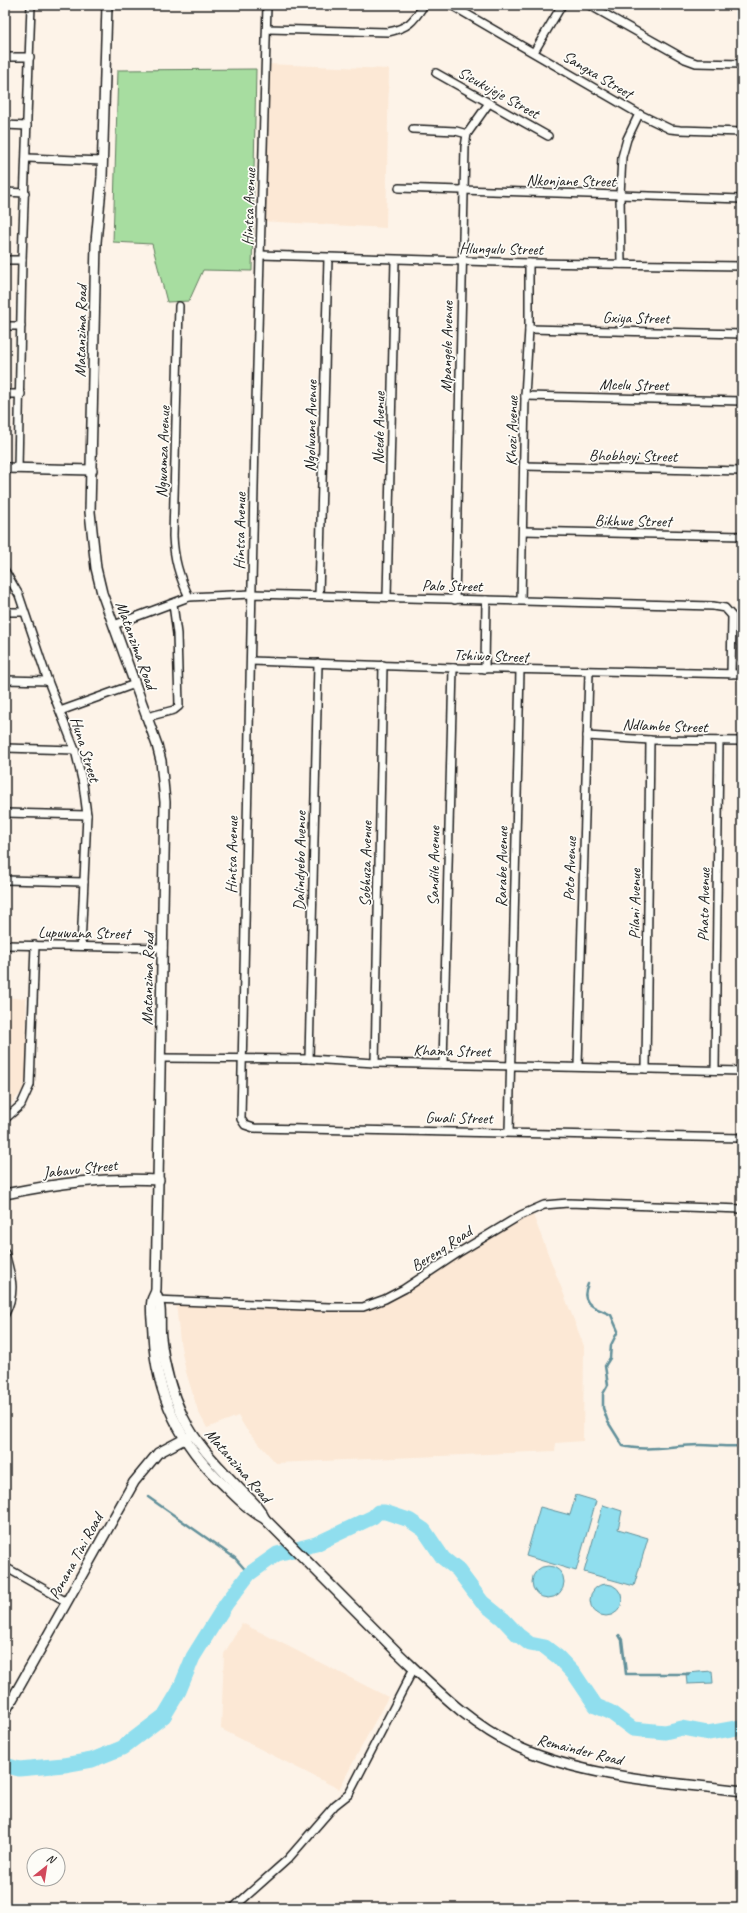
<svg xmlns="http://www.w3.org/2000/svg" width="747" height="1913" viewBox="0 0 747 1913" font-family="Caveat,sans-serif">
<rect width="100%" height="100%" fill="#fdf3e8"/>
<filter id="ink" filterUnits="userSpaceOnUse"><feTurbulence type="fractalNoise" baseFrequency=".025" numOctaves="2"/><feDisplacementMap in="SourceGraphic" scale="8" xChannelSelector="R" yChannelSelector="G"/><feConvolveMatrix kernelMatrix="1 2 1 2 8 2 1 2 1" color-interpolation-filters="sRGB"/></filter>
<g filter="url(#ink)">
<!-- built -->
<g fill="#fce8d5">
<polygon points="266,64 389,69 386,228 261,221"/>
<polygon points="5,997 26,999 27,1060 26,1078 23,1090 5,1110"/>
<polygon points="533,1215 584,1346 583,1441 556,1443 555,1451 276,1463 246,1429 238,1416 207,1428 198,1411 186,1372 180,1342 176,1303 365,1310 386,1302 512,1224"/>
<polygon points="242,1623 388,1697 339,1789 221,1729 224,1654"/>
</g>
<!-- green -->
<polygon fill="#a7dda0" stroke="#627c5e" points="256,69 252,271 203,270 189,301 167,302 152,244 113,242 118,70"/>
<!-- water -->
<g fill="#90deee" stroke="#62909a">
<polygon points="576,1495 596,1501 576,1571 526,1556 540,1507 570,1515"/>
<polygon points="603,1505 622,1511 618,1529 648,1538 634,1586 584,1572"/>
<circle cx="548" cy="1582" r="16"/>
<circle cx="606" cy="1600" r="16"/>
<polygon points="712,1671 713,1683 687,1684 686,1673"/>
</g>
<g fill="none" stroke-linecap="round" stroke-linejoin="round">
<!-- stream -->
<g stroke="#62909a" stroke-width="2.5">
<path d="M 588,1284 C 578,1306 598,1308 611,1315 L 618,1331 L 611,1345 L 610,1358 L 605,1366 L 608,1385 L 603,1394 L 603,1408 L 608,1422 L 623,1446 C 646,1452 674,1445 699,1445 C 714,1445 727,1447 742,1446"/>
<polyline points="148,1497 235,1558 249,1574"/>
<polyline points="619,1635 622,1640 626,1674 689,1674"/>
</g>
<!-- river -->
<polyline stroke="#90deee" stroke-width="15" points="5,1765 19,1769 64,1765 92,1760 122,1748 164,1716 179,1691 193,1657 226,1604 249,1574 277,1554 316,1544 373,1517 378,1512 385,1512 409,1520 424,1530 443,1558 458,1570 482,1602 503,1619 518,1635 530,1644 545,1647 558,1657 575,1675 596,1706 610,1712 633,1729 665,1732 682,1728 708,1733 742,1727"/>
<defs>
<g id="street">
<polyline points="267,5 255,438 241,1119 245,1125 254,1128 742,1138"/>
<polyline points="451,5 639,114 670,129 680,130 742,132"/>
<polyline points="589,5 685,59 696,63 742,64"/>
<path d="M 267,29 L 388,32 C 408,28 413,22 424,5"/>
<polyline points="534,52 562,5"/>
<polyline points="5,57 30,57"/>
<polyline points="436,73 548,136"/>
<polyline points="5,125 27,126"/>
<polyline points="413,129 456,131 467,134"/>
<polyline points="27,158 102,161"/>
<polyline points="399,188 742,199"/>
<polyline points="5,192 25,193"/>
<polyline points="260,255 529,263 742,266"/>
<polyline points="5,260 22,260"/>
<polyline points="621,264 620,195 622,157 627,139 639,114"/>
<path d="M 179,306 L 173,536 C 174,559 179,576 189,597"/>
<polyline points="5,326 21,326"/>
<polyline points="529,329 742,334"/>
<polyline points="5,394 21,394"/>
<polyline points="525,396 742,401"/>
<polyline points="524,466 742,471"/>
<polyline points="18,469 22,260 31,5"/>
<polyline points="523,531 742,536"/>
<polyline points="5,571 19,595 48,681 75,750 83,784 87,815 81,946"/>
<polyline points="319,595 328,258"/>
<polyline points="387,597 395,260"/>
<polyline points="455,600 465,147 467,134 489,103"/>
<polyline points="521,600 525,396 529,329 529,263"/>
<polyline points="5,612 24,612"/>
<polyline points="114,625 189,597 252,594 713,606 725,608 732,616 731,674"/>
<polyline points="251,661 453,668 742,674"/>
<polyline points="485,669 486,600"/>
<polyline points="5,680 48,681"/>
<polyline points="60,711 135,684"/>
<polyline points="147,717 174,710 179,706 177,634 173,604"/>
<polyline points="587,736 650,740 742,741"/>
<polyline points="5,748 75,750"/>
<polyline points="5,813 87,815"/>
<polyline points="5,880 84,882"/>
<polyline points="5,945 163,948"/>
<polyline points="161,1058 309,1059 375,1063 742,1071"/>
<polyline points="309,1059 318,663"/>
<polyline points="375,1063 383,665"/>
<polyline points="443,1064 453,668"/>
<polyline points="578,1066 589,672"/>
<polyline points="646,1069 650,740"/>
<polyline points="715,1070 719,741"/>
<polyline points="5,1119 21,1105 30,1085 35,945"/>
<polyline points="509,1132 520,670"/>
<path d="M 5,1253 C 11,1276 17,1291 5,1314"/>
<polyline points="155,1300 329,1307 363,1307 385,1299 404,1289 458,1253 521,1215 544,1205 568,1203 742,1209"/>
<polyline points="5,1567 67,1602"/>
<polyline points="233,1908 288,1859 335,1805 349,1794 414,1668"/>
</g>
<g id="secondary">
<path d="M 107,5 L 102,177 L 96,242 L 90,512 L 96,568 L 102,593 L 157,745 L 161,761 L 165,802 L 156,1289 C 156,1293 153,1296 152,1300 C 150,1310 153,1324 153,1334 C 156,1395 180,1445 225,1486 C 237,1498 250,1511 265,1519 C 309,1563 353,1608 397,1652 C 435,1688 471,1726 520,1748 C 588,1778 669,1782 742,1791"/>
<polyline points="5,468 92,470"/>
<path d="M 5,1194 C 59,1183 103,1177 159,1180"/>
<path d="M 156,1294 C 163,1307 159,1324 161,1338 C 164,1366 171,1392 183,1417 C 196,1444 218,1466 238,1487 C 248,1498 259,1505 265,1519"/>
<polyline points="5,1712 134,1482 158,1453 192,1435"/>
</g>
</defs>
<!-- street casing -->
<use href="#street" stroke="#1c1c1c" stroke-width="10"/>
<!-- secondary casing -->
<use href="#secondary" stroke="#1c1c1c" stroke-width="12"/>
<!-- street -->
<use href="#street" stroke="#fdfcf7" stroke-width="7"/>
<!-- secondary -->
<use href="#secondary" stroke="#fdfcf7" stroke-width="9"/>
</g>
</g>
<g text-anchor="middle" stroke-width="3.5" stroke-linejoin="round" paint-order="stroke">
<!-- street labels -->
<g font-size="16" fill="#1c1c1c" stroke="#fdfcf7">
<text transform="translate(598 74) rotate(31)" y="6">Sangxa Street</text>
<text transform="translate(499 92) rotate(29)" y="6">Sicukujeje Street</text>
<text transform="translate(571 180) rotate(1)" y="6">Nkonjane Street</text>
<text transform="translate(248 207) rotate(-88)" y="6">Hintsa Avenue</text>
<text transform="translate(501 248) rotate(1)" y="6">Hlungulu Street</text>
<text transform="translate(636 317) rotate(1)" y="6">Gxiya Street</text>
<text transform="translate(80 331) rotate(-89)" y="6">Matanzima Road</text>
<text transform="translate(446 347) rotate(-89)" y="6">Mpangele Avenue</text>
<text transform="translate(634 384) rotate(1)" y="6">Mcelu Street</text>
<text transform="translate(310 426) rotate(-89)" y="6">Ngolwane Avenue</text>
<text transform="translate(378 428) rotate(-89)" y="6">Ncede Avenue</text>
<text transform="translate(511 431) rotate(-89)" y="6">Khozi Avenue</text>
<text transform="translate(162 452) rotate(-88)" y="6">Ngwamza Avenue</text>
<text transform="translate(633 455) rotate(1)" y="6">Bhobhoyi Street</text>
<text transform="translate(633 520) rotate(1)" y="6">Bikhwe Street</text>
<text transform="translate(239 531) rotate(-89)" y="6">Hintsa Avenue</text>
<text transform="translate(452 585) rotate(1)" y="6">Palo Street</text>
<text transform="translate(137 645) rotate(70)" y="6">Matanzima Road</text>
<text transform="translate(491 655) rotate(2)" y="6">Tshiwo Street</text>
<text transform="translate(665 725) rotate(2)" y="6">Ndlambe Street</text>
<text transform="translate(86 749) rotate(73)" y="6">Huna Street</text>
<text transform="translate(231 855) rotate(-89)" y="6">Hintsa Avenue</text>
<text transform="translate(299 861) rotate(-89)" y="6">Dalindyebo Avenue</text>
<text transform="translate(365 864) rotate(-89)" y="6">Sobhuza Avenue</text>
<text transform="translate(433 866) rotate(-89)" y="6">Sandile Avenue</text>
<text transform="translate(501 867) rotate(-89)" y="6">Rarabe Avenue</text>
<text transform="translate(569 869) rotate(-88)" y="6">Poto Avenue</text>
<text transform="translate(634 904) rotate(-89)" y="6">Pilani Avenue</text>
<text transform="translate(703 905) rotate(-89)" y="6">Phato Avenue</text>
<text transform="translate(84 932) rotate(1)" y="6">Lupuwana Street</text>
<text transform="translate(147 979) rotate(-89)" y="6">Matanzima Road</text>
<text transform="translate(452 1050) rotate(1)" y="6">Khama Street</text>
<text transform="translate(459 1117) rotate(1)" y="6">Gwali Street</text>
<text transform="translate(80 1168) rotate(-6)" y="6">Jabavu Street</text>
<text transform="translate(441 1248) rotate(-33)" y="6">Bereng Road</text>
<text transform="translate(239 1465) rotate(49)" y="6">Matanzima Road</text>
<text transform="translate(75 1556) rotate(-61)" y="6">Ponana Tini Road</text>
<text transform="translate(580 1749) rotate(14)" y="6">Remainder Road</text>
</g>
</g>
<!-- margin -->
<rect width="747" height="1913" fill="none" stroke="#fdfcf7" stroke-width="20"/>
<rect x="10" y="10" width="727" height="1893" fill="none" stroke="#1c1c1c" stroke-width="1.5" filter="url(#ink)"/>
<!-- north arrow -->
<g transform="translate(46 1867) rotate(30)"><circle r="19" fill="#fdfcf7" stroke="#a3a29f"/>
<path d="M0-3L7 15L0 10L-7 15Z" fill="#d1495b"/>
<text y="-6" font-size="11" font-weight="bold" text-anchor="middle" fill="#1c1c1c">N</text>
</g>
</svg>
